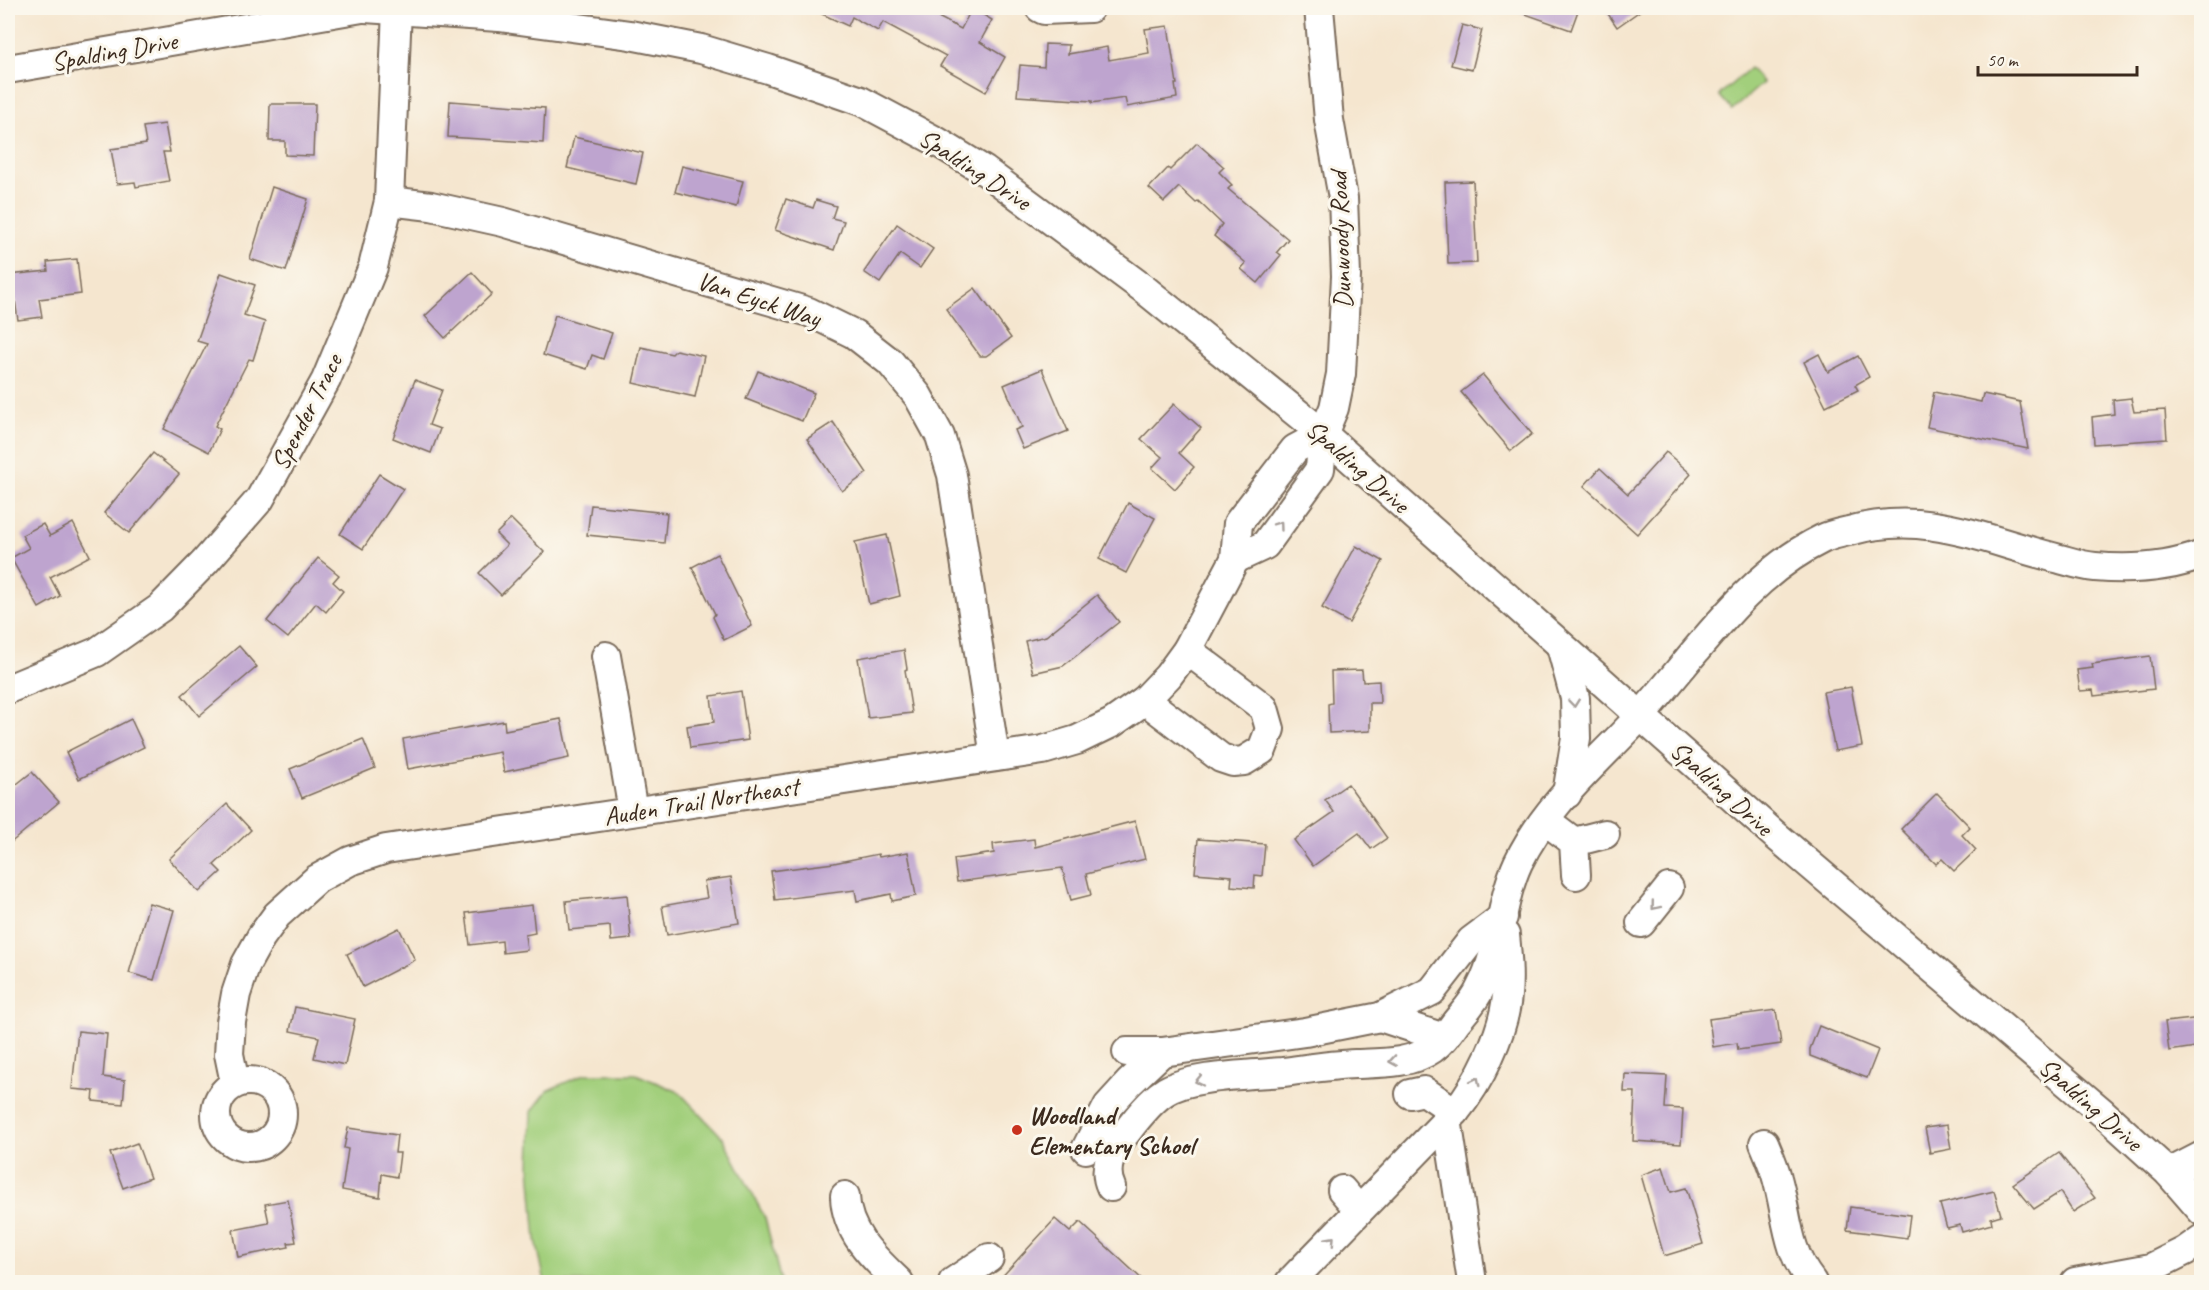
<svg xmlns="http://www.w3.org/2000/svg" width="2209" height="1290" viewBox="0 0 2209 1290" font-family="Caveat,sans-serif">
<rect width="100%" height="100%" fill="#fbf7ec"/>
<filter id="ink" filterUnits="userSpaceOnUse"><feTurbulence type="fractalNoise" baseFrequency=".0167" numOctaves="2"/><feDisplacementMap in="SourceGraphic" scale="12" xChannelSelector="R" yChannelSelector="G"/><feConvolveMatrix kernelMatrix="1 2 1 2 8 2 1 2 1" color-interpolation-filters="sRGB"/></filter>
<filter id="wash" filterUnits="userSpaceOnUse"><feTurbulence type="fractalNoise" baseFrequency=".008" numOctaves="4" result="noise"/><feDisplacementMap in="SourceGraphic" scale="24" xChannelSelector="R" yChannelSelector="G"/><feGaussianBlur stdDeviation="1.35" result="paint"/><feColorMatrix in="noise" values="0 0 0 0 0 0 0 0 0 0 0 0 0 0 0 0 0 1.4 0 .05"/><feComposite in="paint" operator="in"/></filter>
<g filter="url(#wash)">
<rect width="100%" height="100%" fill="#f5e6cf"/>
<!-- green -->
<g fill="#a2cf7c" stroke="#6e7c4d" stroke-width="1.5">
<polygon points="1750,68 1763,83 1732,110 1719,95"/>
<polygon points="585,1074 636,1074 679,1092 723,1138 765,1218 781,1282 545,1282 536,1240 530,1167 532,1111 548,1090"/>
</g>
<g id="blocks">
<!-- building -->
<g fill="#bea4cf">
<polygon points="809,8 921,8 961,29 972,8 992,20 980,42 1005,57 986,92 940,66 946,56 883,22 878,31 852,17 848,26"/>
<polygon points="1514,8 1579,8 1571,30 1514,10"/>
<polygon points="1604,8 1644,8 1617,27"/>
<polygon points="1462,25 1482,30 1472,70 1451,65"/>
<polygon points="1168,26 1177,84 1175,84 1177,98 1127,107 1125,98 1092,103 1092,101 1017,96 1020,65 1044,67 1045,44 1069,45 1068,54 1107,47 1109,60 1149,53 1145,29"/>
<polygon points="450,101 545,108 543,143 448,137"/>
<polygon points="270,104 315,104 313,156 285,155 285,141 269,141"/>
<polygon points="165,124 170,152 163,152 169,181 136,187 135,182 117,184 111,149 146,144 143,127"/>
<polygon points="574,137 643,153 636,184 567,168"/>
<polygon points="1197,143 1224,167 1219,172 1232,185 1228,189 1288,239 1277,252 1281,255 1258,283 1241,269 1246,263 1214,236 1222,224 1198,201 1196,203 1179,187 1164,202 1149,188 1168,168 1170,170"/>
<polygon points="682,166 743,181 736,207 675,192"/>
<polygon points="1473,181 1477,263 1448,264 1445,182"/>
<polygon points="272,187 308,199 286,271 250,259"/>
<polygon points="786,199 813,208 816,200 836,206 832,218 844,221 834,250 775,230"/>
<polygon points="897,224 933,249 920,268 900,254 880,283 864,272"/>
<polygon points="77,259 81,294 39,299 42,317 18,320 15,300 8,301 8,275 48,271 47,262"/>
<polygon points="472,272 492,294 445,338 425,316"/>
<polygon points="221,273 255,285 244,315 265,322 253,360 249,359 215,426 220,429 209,452 164,429 207,344 197,341"/>
<polygon points="975,288 1011,338 986,356 980,356 946,309"/>
<polygon points="555,315 612,333 603,359 592,355 587,369 543,355"/>
<polygon points="641,347 672,354 676,350 704,356 695,397 633,383"/>
<polygon points="1819,354 1828,372 1858,356 1869,377 1855,385 1858,390 1826,406 1804,362"/>
<polygon points="1042,369 1068,431 1023,449 1015,430 1022,427 1004,385"/>
<polygon points="758,371 814,393 802,421 746,399"/>
<polygon points="1483,375 1532,434 1511,451 1461,392"/>
<polygon points="415,380 442,390 429,425 440,429 431,453 393,438"/>
<polygon points="1934,392 1981,402 1983,394 2020,402 2028,449 1927,427"/>
<polygon points="2131,398 2134,412 2165,410 2167,439 2094,444 2092,417 2114,414 2113,400"/>
<polygon points="1174,404 1201,428 1179,453 1194,467 1175,489 1152,468 1162,457 1141,439"/>
<polygon points="833,422 867,473 842,491 807,439"/>
<polygon points="1666,452 1691,474 1637,534 1584,486 1600,468 1628,494"/>
<polygon points="153,453 179,474 129,533 104,513"/>
<polygon points="379,474 403,489 363,549 340,534"/>
<polygon points="1128,503 1155,518 1126,573 1099,559"/>
<polygon points="591,505 667,513 664,543 587,535"/>
<polygon points="511,519 544,552 501,595 479,573 507,545 496,534"/>
<polygon points="73,523 90,556 50,577 60,596 39,608 11,558 29,548 22,535 43,524 50,536"/>
<polygon points="887,535 900,596 869,604 855,542"/>
<polygon points="1356,546 1383,561 1349,623 1322,608"/>
<polygon points="717,554 752,626 724,640 713,617 715,614 692,567"/>
<polygon points="318,558 339,575 333,582 343,591 326,612 316,603 288,638 267,621"/>
<polygon points="1097,595 1119,622 1063,666 1033,673 1025,641 1046,636"/>
<polygon points="239,646 257,667 199,716 182,695"/>
<polygon points="904,650 907,669 905,670 912,713 868,718 858,658"/>
<polygon points="2150,656 2154,689 2094,696 2093,690 2080,691 2077,670 2093,668 2092,664"/>
<polygon points="1362,670 1363,682 1379,681 1380,703 1370,703 1370,731 1329,733 1328,704 1332,703 1331,671"/>
<polygon points="1851,687 1862,746 1835,751 1823,692"/>
<polygon points="741,691 748,740 690,748 687,726 714,722 711,696"/>
<polygon points="131,719 144,747 79,779 66,752"/>
<polygon points="561,719 569,758 504,772 500,752 408,769 403,739 504,721 505,730"/>
<polygon points="363,739 375,768 302,798 290,769"/>
<polygon points="32,772 59,802 8,845 8,791"/>
<polygon points="1348,784 1387,838 1371,849 1359,833 1313,866 1294,840 1334,812 1325,800"/>
<polygon points="1937,793 1970,827 1962,835 1976,850 1954,871 1942,859 1936,864 1901,829"/>
<polygon points="227,804 251,830 214,865 221,872 199,892 169,859"/>
<polygon points="1135,821 1145,859 1086,874 1091,895 1071,900 1062,868 957,882 954,859 994,853 993,844 1034,839 1035,847"/>
<polygon points="1198,839 1265,844 1262,876 1255,875 1254,888 1231,886 1232,876 1195,873"/>
<polygon points="908,852 916,896 892,901 891,894 857,901 855,890 775,900 771,871 834,863 878,854 879,857"/>
<polygon points="731,877 739,923 667,935 662,906 707,898 704,881"/>
<polygon points="627,895 631,939 611,941 610,926 569,930 566,901"/>
<polygon points="149,903 174,910 154,980 129,973"/>
<polygon points="532,905 535,933 525,935 527,950 503,953 502,941 470,945 466,913"/>
<polygon points="399,928 415,960 363,987 347,954"/>
<polygon points="295,1007 355,1019 345,1065 314,1058 319,1037 290,1031"/>
<polygon points="1776,1010 1781,1044 1738,1050 1737,1043 1713,1047 1709,1019"/>
<polygon points="2202,1018 2202,1046 2169,1051 2165,1022"/>
<polygon points="1819,1026 1878,1050 1867,1078 1810,1056 1810,1049"/>
<polygon points="78,1031 107,1034 103,1077 125,1080 123,1104 93,1101 94,1091 72,1089"/>
<polygon points="1625,1074 1667,1076 1665,1108 1683,1109 1681,1144 1633,1141 1635,1092 1624,1092"/>
<polygon points="1947,1125 1951,1149 1930,1153 1925,1128"/>
<polygon points="348,1128 397,1135 395,1153 400,1153 397,1177 382,1174 380,1197 342,1190 348,1149 344,1148"/>
<polygon points="137,1143 150,1178 123,1188 110,1153"/>
<polygon points="2059,1153 2095,1198 2073,1212 2060,1192 2034,1209 2013,1184"/>
<polygon points="1663,1167 1671,1192 1686,1188 1703,1244 1664,1256 1641,1175"/>
<polygon points="1994,1191 2001,1215 1991,1218 1992,1224 1962,1232 1960,1225 1947,1228 1940,1204"/>
<polygon points="288,1200 296,1242 288,1243 289,1247 238,1257 233,1230 269,1223 265,1204"/>
<polygon points="1850,1207 1910,1215 1907,1238 1847,1230"/>
<polygon points="1055,1219 1070,1232 1080,1222 1145,1282 997,1282"/>
</g>
</g>
</g>
<g filter="url(#ink)">
<use href="#blocks" fill-opacity="0" stroke="#7c6c5c" stroke-width="1.5"/>
<g fill="none" stroke-linecap="round" stroke-linejoin="round">
<defs>
<g id="minor">
<polyline points="365,8 499,17 630,35 701,49 768,69 861,101 936,141 985,171 1144,289 1323,434 1775,835 2103,1113 2169,1173 2202,1211"/>
<polyline points="1040,8 1044,10 1090,8"/>
<polyline points="8,69 362,8"/>
<polyline points="389,201 431,206 503,222 809,312 854,334 890,362 918,396 940,436 952,475 995,757"/>
<polyline points="1235,559 1265,545 1320,469 1323,434 1334,408 1341,374 1346,276 1343,198 1329,120 1319,8"/>
<polyline points="1561,646 1575,698 1576,738 1567,794"/>
<polyline points="606,656 633,811"/>
<polyline points="8,689 97,652 160,608 205,562 260,499 326,380 373,267 389,201 397,9"/>
<polyline points="1145,700 1221,758 1233,762 1244,761 1262,750 1270,729 1264,708 1187,650"/>
<polyline points="1545,820 1574,842 1576,875"/>
<polyline points="1574,842 1605,834"/>
<polyline points="1641,923 1669,888"/>
<polyline points="1380,1017 1444,1038"/>
<polyline points="1127,1052 1162,1052 1305,1032 1380,1017 1432,991 1471,941 1503,917"/>
<circle cx="249" cy="1114" r="33"/>
<polyline points="235,1083 229,1054 231,1022 236,994 246,964 261,937 277,915 317,879 350,861 386,849 1043,750 1077,740 1112,723 1145,700 1168,676 1187,650 1235,559 1238,523 1295,449 1323,434"/>
<polyline points="1410,1094 1424,1091 1455,1112"/>
<polyline points="1447,1119 1472,1282"/>
<path d="M 1764,1143 C 1769,1155 1774,1166 1777,1178 C 1788,1217 1786,1250 1812,1282"/>
<polyline points="1086,1149 1108,1106 1129,1083 1162,1052"/>
<polyline points="2169,1173 2202,1156"/>
<path d="M 1111,1187 C 1102,1168 1112,1151 1124,1135 C 1135,1121 1149,1102 1163,1093 C 1188,1075 1252,1075 1283,1072 C 1307,1069 1331,1065 1355,1064 C 1380,1063 1411,1064 1432,1049 C 1442,1042 1449,1032 1456,1022 C 1465,1011 1475,1001 1481,987 C 1501,949 1500,902 1518,863 C 1546,804 1599,761 1642,714 C 1697,653 1746,576 1822,539 C 1830,535 1840,533 1849,531 C 1928,509 1985,541 2060,559 C 2071,562 2083,566 2095,567 C 2130,570 2168,568 2202,555"/>
<polyline points="1342,1190 1359,1210"/>
<path d="M 845,1196 C 846,1233 874,1258 899,1282"/>
<polyline points="953,1282 989,1258"/>
<path d="M 1290,1282 L 1455,1112 C 1479,1083 1504,1033 1507,995 C 1509,975 1507,955 1505,935"/>
<polyline points="2075,1282 2151,1268 2185,1251 2202,1239"/>
</g>
</defs>
<!-- minor casing -->
<use href="#minor" stroke="#7c6c5c" stroke-width="32"/>
<!-- minor -->
<use href="#minor" stroke="#fff" stroke-width="28"/>
</g>
<!-- one-way arrows -->
<defs><path id="oneway-chevron" d="M-2-3.5L2.5 0L-2 3.5" fill="none" stroke-width="1.6" stroke-linecap="round" stroke-linejoin="round" transform="scale(1.5)"/></defs>
<g stroke="#a79f9a">
<use href="#oneway-chevron" transform="translate(1279 525) rotate(-54)"/>
<use href="#oneway-chevron" transform="translate(1574 703) rotate(84)"/>
<use href="#oneway-chevron" transform="translate(1655 906) rotate(129)"/>
<use href="#oneway-chevron" transform="translate(1393 1061) rotate(171)"/>
<use href="#oneway-chevron" transform="translate(1199 1081) rotate(168)"/>
<use href="#oneway-chevron" transform="translate(1476 1081) rotate(-63)"/>
<use href="#oneway-chevron" transform="translate(1331 1240) rotate(-47)"/>
</g>
</g>
<!-- markers -->
<circle fill="#c8321e" stroke="#fbf7ec" stroke-width="2" cx="1017" cy="1130" r="6"/>
<g text-anchor="middle" stroke-width="6" stroke-linejoin="round" paint-order="stroke">
<!-- street labels -->
<g font-size="26" fill="#3b2a1e" stroke="#fbf7ec">
<text transform="translate(114 51) rotate(-10)" y="9">Spalding Drive</text>
<text transform="translate(975 169) rotate(33)" y="9">Spalding Drive</text>
<text transform="translate(1340 240) rotate(-92)" y="9">Dunwoody Road</text>
<text transform="translate(759 299) rotate(18)" y="9">Van Eyck Way</text>
<text transform="translate(306 412) rotate(-63)" y="9">Spender Trace</text>
<text transform="translate(1358 466) rotate(41)" y="9">Spalding Drive</text>
<text transform="translate(1722 788) rotate(42)" y="9">Spalding Drive</text>
<text transform="translate(701 801) rotate(-9)" y="9">Auden Trail Northeast</text>
<text transform="translate(2091 1104) rotate(41)" y="9">Spalding Drive</text>
</g>
<!-- poi labels -->
<g font-size="26" font-weight="bold" fill="#3b2a1e" stroke="#fbf7ec" text-anchor="start">
<text x="1029" y="1124">Woodland<tspan x="1029" dy="30">Elementary School</tspan></text>
</g>
</g>
<!-- margin -->
<rect width="2209" height="1290" fill="none" stroke="#fbf7ec" stroke-width="30"/>
<!-- scale -->
<path d="M1978 66v9h159v-9" fill="none" stroke="#3b2a1e" stroke-width="3"/>
<text x="1987" y="66" font-size="18" fill="#3b2a1e" stroke="#fbf7ec" stroke-width="4.5" paint-order="stroke">50 m</text>
</svg>
